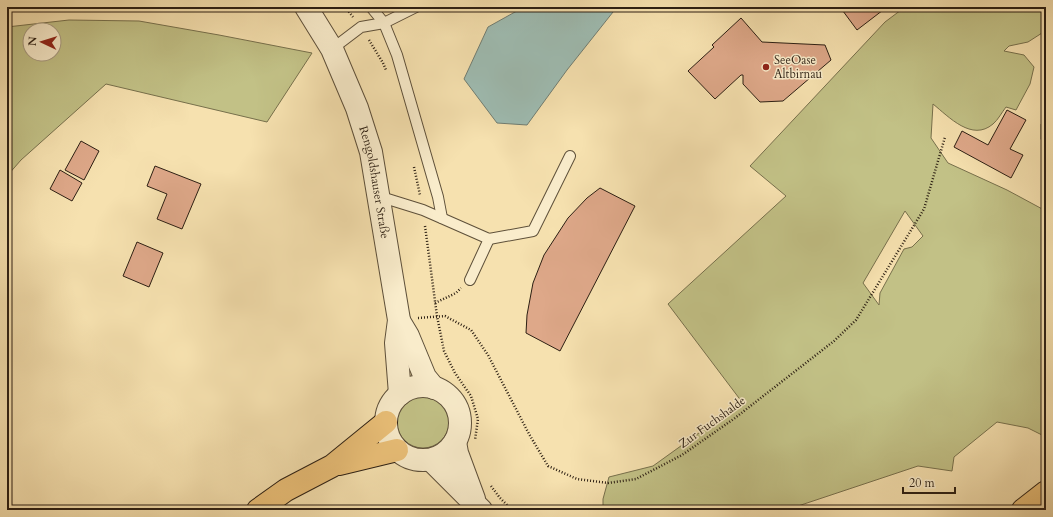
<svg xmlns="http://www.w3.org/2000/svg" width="1053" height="517" viewBox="0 0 1053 517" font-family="Cardo,serif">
<rect width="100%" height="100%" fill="#f6e1af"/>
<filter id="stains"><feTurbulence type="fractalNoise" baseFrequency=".005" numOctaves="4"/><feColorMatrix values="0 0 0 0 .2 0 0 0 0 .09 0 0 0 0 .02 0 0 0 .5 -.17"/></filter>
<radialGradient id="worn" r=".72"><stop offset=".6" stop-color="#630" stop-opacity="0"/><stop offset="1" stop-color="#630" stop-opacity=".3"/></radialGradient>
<!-- green -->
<g fill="#c2c186" stroke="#77704c" fill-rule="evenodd">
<path d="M 905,7 L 1046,7 L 1046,38 L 1042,33 L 1028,42 L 1009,46 L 1004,51 L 1024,55 L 1034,67 L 1030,84 L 1016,110 L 1006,107 C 1002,112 998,120 993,124 C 972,142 949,117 933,104 L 931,138 L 948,163 L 1007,190 L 1046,211 L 1046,433 L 1042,435 L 1028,428 L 997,422 L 954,457 L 952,471 L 918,466 L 786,510 L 603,510 L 603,499 L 609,477 L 653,466 L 742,402 L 668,304 L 786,196 L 750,166 L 885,22 ZM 905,211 L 923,236 L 912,247 L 904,249 L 880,293 L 879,305 L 863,283 Z"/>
<path d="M 69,20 L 139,21 L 219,35 L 312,53 L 267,122 L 106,84 L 21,160 L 7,176 L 7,27 ZM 30,30 L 54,30 L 54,54 L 30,54 Z"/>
<polygon points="1046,122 1046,148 1041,139 1041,124"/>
<circle cx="423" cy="422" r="26"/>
</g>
<!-- water -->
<polygon fill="#9ebcb2" stroke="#707d72" points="524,7 617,7 567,70 527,125 497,123 464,79 488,27"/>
<!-- building -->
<g fill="#dea889" stroke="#2c1f13">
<polygon points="840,7 887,7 857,30"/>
<polygon points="741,18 762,42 825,45 831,60 783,101 760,102 743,84 743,75 741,75 715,99 688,71 714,47 712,45"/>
<polygon points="1007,110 1026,120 1010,149 1023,155 1011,178 954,147 962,131 988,145"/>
<polygon points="81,141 99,151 84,180 65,170"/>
<polygon points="155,166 201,184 182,229 157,219 167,194 147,186"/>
<polygon points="60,170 82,183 72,201 50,189"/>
<polygon points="600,188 635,206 560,351 526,333 527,315 533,283 544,255 568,218 587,198"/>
<polygon points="137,242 163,253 149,287 123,276"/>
</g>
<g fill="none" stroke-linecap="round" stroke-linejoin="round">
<defs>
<g id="service">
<polyline points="371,7 384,23 397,55 438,197 442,218"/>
<polyline points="332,49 361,27 384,23 416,7"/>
<polyline points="378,196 423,210 489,239 533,231 570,156"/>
<polyline points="470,280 489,239"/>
</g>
<g id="tertiary">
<path id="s1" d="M 306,7 L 332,49 L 357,108 L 371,152 L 399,320 L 396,343 L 400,394"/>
<polyline points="399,321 408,336 425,377 434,388"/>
<circle cx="423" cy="423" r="37"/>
<polyline points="455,442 457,453 474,499"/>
<polyline points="431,460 481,510"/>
</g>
<g id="primary">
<polyline points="339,464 397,450"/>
<polyline points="258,510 286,490 332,466 386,422"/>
<polyline points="1023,510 1046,492"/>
</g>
</defs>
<!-- service casing -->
<use href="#service" stroke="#5e503a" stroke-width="12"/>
<!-- tertiary casing -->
<use href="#tertiary" stroke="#5e503a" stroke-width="24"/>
<!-- primary casing -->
<use href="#primary" stroke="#2c1f13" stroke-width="24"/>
<!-- path -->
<g stroke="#2c1f13" stroke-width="2.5" stroke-dasharray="1 2" stroke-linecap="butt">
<polyline points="345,7 353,17"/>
<polyline points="369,40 383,63 386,70"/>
<polyline points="414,167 420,195"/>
<polyline points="425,226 437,316 444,351 455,373 471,396 478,419 475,440"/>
<polyline points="435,303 456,293 461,288"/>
<polyline points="418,318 445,316 471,330 488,355 529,434 548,466 577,479 608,483 636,479 682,455 735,418 834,341 856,320 924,209 945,137"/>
<polyline points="491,486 500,498 512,510"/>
</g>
<!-- service -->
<use href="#service" stroke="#f9eccb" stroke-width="10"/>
<!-- tertiary -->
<use href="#tertiary" stroke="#f9eccb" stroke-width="22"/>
<!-- primary -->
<use href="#primary" stroke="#ebc078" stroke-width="22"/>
</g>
<!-- markers -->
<circle fill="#8f2418" stroke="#f9eccb" stroke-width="1.5" cx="766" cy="67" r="4"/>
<g text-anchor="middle" stroke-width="3" stroke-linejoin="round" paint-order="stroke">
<!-- poi labels -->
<g font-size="12" fill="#2c1f13" stroke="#f9eccb" text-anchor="start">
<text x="774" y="64">SeeOase<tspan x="774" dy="14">Altbirnau</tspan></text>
</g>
<!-- street labels -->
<g font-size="12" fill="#2c1f13" stroke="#f9eccb">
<text dy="4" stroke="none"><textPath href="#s1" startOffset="190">Rengoldshauser Straße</textPath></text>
<text transform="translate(712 422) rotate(-36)" y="4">Zur Fuchshalde</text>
</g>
</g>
<!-- margin -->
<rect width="1053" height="517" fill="none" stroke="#f6e1af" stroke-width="24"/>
<rect x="8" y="8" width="1037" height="501" fill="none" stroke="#2c1f13" stroke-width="2"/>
<rect x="12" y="12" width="1029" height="493" fill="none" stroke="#2c1f13"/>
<!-- north arrow -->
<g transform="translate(42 42) rotate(274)"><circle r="19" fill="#f9eccb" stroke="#a79a81"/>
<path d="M0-3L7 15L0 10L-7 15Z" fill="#8f2418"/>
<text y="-6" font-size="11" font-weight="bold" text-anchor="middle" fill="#2c1f13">N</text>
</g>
<!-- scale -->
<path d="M903 487v6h52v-6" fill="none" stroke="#2c1f13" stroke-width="2"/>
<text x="909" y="487" font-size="12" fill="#2c1f13" stroke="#f9eccb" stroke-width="3" paint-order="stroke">20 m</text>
<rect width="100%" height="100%" filter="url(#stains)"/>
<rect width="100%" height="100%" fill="url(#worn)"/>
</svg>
